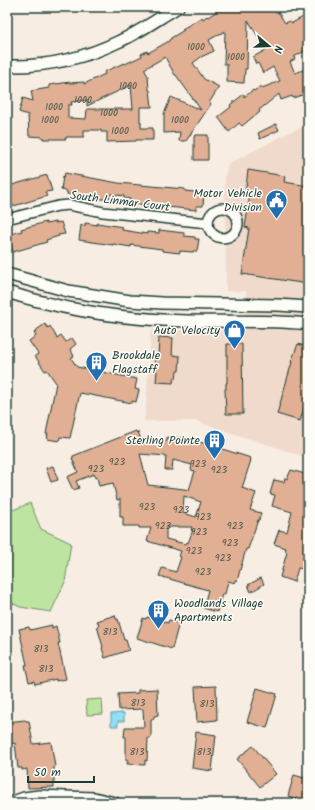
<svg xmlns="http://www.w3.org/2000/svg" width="315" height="810" viewBox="0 0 315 810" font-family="Kalam,sans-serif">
<rect width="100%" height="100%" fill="#f7ede3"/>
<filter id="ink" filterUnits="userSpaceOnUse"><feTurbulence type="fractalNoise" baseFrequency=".025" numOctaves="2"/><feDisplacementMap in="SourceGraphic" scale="8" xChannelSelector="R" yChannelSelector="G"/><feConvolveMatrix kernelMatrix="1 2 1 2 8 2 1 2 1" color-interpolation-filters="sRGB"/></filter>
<g filter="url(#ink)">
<!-- built -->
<polygon fill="#f0dacb" points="308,126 308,458 196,421 144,421 146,407 151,330 245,331 246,291 226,291 225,176 228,164 294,130"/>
<!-- green -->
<g fill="#bde4a0" stroke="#6e906a">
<polygon points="30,503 41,529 71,543 65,582 51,612 20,607 7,600 7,514 8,512"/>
<polygon points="102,699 103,714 87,715 86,700"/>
</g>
<!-- water -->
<polygon fill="#93def5" stroke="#659ea8" points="124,713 124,721 118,721 118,726 111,726 111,714"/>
<!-- building -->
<g fill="#e1af93" stroke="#1f3d34" fill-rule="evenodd">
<path d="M 223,7 L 275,7 L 285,23 L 290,21 L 292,23 L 303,17 L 308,24 L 308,49 L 294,57 L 295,59 L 290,62 L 295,73 L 308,68 L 308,93 L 293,98 L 292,96 L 281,100 L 279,94 L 259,110 L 260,112 L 254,117 L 254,116 L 242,126 L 239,123 L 229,132 L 218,117 L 231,107 L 230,105 L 244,94 L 244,97 L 253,90 L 254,91 L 261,86 L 262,88 L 280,81 L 273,67 L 263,73 L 258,63 L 256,64 L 253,57 L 266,50 L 248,20 L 247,69 L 245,69 L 244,83 L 227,82 L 227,64 L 224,64 L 225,31 L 209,40 L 214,51 L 201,57 L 193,63 L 204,79 L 219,87 L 209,103 L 211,104 L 186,141 L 179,141 L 180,132 L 164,133 L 164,114 L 171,97 L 201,110 L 176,75 L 175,75 L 165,57 L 144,69 L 148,76 L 149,90 L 150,90 L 152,107 L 140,107 L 140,122 L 141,122 L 141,128 L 153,128 L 153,140 L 136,140 L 136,141 L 107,142 L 107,132 L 101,132 L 101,130 L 84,130 L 84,137 L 66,137 L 66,139 L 43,139 L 43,137 L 29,136 L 28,115 L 19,112 L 23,98 L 33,101 L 31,91 L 49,88 L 49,85 L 70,82 L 70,83 L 84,82 L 84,84 L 105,74 L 104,72 L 124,63 L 125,64 L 142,56 L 141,54 L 147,51 L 148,53 L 169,41 L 169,40 L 172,38 L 171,38 L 184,30 L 182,29 L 189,25 L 202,17 L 203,19 L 207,16 L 208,17 ZM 131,85 L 133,109 L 87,109 L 86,119 L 68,118 L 68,105 L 72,105 L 71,102 L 87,100 L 87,106 Z"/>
<polygon points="276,124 279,130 260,139 258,133"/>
<polygon points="196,135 208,135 208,160 194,160 194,137"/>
<polygon points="248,170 285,176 284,182 308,186 308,212 304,242 308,242 308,284 242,274 249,228 245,227 250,195 245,194"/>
<polygon points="65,173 118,183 185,189 185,191 204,193 203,206 196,206 196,210 130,203 130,199 124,198 124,196 110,194 109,200 67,194 67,191 61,190 63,176 64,177"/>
<polygon points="47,175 52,191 45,192 47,196 7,208 7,188 12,187 12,185"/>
<polygon points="46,222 46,224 55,222 55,223 61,222 65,234 58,235 59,236 46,240 47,242 13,252 8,237 11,236 11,234 22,231 21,229"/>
<polygon points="85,223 97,225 97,223 123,227 122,230 147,234 147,232 159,233 159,230 184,233 184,236 195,237 195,239 199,239 197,251 193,251 193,252 180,251 180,253 162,251 162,249 131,245 131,247 113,244 113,245 79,240 81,225 85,226"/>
<polygon points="45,324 48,328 50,326 57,338 61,335 66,342 72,338 76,344 70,349 74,356 71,358 77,367 137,379 135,389 139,390 136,402 132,401 132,403 80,393 70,438 60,437 59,441 47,439 48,434 46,434 56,383 47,370 45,371 35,356 38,354 29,341 36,336 34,333 36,331 35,331"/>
<polygon points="159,337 173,338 172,355 180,356 179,371 177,371 176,378 174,378 173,383 156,382 157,371 154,371 155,357 158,357"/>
<polygon points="227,344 242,344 243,414 226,414 225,389 226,389 226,383 227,383"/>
<polygon points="298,344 308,347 308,395 300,421 277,414 292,362 291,362"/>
<path d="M 136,431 L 137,433 L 138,432 L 141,439 L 167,441 L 167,437 L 187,438 L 251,458 L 250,460 L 251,460 L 242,488 L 256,493 L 250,510 L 261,513 L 259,520 L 258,520 L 248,549 L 246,549 L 237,581 L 235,580 L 235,583 L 228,581 L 225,594 L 222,594 L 217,612 L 203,608 L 208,590 L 159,576 L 162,568 L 176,572 L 181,557 L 179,556 L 181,551 L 147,541 L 151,528 L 139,528 L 139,526 L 123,526 L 123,517 L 120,517 L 120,499 L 117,500 L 113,483 L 99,486 L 97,477 L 95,478 L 94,474 L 76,481 L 79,488 L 73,490 L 67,477 L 78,472 L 72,458 L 73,458 L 73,456 ZM 140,454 L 166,456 L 165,470 L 172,470 L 173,460 L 192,465 L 191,470 L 195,471 L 189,490 L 184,489 L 148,485 ZM 184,496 L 201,502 L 196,517 L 183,513 ZM 166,527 L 192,527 L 191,530 L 193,530 L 188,543 L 187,542 L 186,544 L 185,544 L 166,539 Z"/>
<polygon points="53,466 58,480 51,482 46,468"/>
<polygon points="291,470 308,475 308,570 298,568 294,582 280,577 287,552 285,551 286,548 274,544 279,530 287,532 292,512 272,506 275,495 270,494 274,480 284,482 285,478 287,479"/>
<polygon points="261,578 264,584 251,592 248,585"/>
<polygon points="115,615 116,619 118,619 124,640 126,640 129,650 105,658 102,648 103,647 97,626 99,625 97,621"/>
<polygon points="147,617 168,623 169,620 179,623 172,649 137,638 143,618 146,619"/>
<polygon points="52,625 52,628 56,626 60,643 58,643 66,679 56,681 56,679 35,684 34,681 29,682 25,665 27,665 19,629 29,627 30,630"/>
<polygon points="216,686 217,720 197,722 195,687"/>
<polygon points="257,688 277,694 267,728 247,722"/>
<polygon points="157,689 158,715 154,716 154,719 151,719 151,738 148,738 147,761 145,760 145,765 127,764 128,760 126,760 126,737 124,737 125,727 144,727 143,709 119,710 118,694 138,693 138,690"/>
<polygon points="25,720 26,721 29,721 33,744 51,742 55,767 54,767 54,787 28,788 27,769 22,770 22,768 18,768 15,743 9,744 9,742 7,742 7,722"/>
<polygon points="196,732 216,735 212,771 192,768"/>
<polygon points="253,746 276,774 260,787 237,759"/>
<polygon points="294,775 308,779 308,802 288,796"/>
</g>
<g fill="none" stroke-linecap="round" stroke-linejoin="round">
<defs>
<g id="minor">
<circle cx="223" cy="223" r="15"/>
<polyline points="7,219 58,206 69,205 103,212 208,223"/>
</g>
<g id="tertiary">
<path d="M 7,66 C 46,67 85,58 120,41 C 140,32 159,18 178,7"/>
<polyline points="7,274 68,291 130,301 162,303 278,305 308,307"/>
<path d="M 7,292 C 57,308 110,317 162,320 C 211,323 259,319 308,324"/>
<polyline points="10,803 24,798 39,796 94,798 115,803"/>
</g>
</defs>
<!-- minor casing -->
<use href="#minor" stroke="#1f3d34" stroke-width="12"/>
<!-- tertiary casing -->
<use href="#tertiary" stroke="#1f3d34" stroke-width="14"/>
<!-- minor -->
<use href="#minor" stroke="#fdfcf7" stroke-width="9"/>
<!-- tertiary -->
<use href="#tertiary" stroke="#fdfcf7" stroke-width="11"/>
</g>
</g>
<!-- icons -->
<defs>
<symbol id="civic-pin" viewBox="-11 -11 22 30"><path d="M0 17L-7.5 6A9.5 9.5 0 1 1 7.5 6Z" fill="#1f6fb2" stroke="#fdfcf7"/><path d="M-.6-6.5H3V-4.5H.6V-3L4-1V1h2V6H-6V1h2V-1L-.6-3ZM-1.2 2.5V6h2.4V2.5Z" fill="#fff"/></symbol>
<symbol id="shop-pin" viewBox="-11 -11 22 30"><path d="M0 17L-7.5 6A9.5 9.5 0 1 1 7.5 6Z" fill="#1f6fb2" stroke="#fdfcf7"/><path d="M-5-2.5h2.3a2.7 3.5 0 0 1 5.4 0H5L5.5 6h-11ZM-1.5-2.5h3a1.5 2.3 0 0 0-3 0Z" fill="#fff"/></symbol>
<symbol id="building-pin" viewBox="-11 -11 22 30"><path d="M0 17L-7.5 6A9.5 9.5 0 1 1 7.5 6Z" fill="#1f6fb2" stroke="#fdfcf7"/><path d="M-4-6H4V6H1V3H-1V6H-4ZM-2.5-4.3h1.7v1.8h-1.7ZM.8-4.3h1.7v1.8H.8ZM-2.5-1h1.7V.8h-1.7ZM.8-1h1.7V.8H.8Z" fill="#fff"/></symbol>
</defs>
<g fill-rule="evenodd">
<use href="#civic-pin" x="264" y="188" width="25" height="34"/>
<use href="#shop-pin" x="222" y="318" width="25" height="34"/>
<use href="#building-pin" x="84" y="350" width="25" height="34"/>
<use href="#building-pin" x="202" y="428" width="25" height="34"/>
<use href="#building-pin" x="146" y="598" width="25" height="34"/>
</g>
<g text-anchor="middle" stroke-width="3" stroke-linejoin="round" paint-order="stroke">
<!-- number labels -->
<g font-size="10" fill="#505a4c">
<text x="196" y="50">1000</text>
<text x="236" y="60">1000</text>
<text x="128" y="89">1000</text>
<text x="83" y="103">1000</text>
<text x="54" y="110">1000</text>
<text x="109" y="116">1000</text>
<text x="50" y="123">1000</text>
<text x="180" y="123">1000</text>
<text x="120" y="134">1000</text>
<text x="117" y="465">923</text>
<text x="198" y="467">923</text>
<text x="96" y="472">923</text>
<text x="219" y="473">923</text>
<text x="147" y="510">923</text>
<text x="181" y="513">923</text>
<text x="203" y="520">923</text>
<text x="163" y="529">923</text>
<text x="235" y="529">923</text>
<text x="199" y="535">923</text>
<text x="230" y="546">923</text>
<text x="194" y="554">923</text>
<text x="223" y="561">923</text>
<text x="203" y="575">923</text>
<text x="110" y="635">813</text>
<text x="41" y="652">813</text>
<text x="46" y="672">813</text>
<text x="138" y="706">813</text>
<text x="207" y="707">813</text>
<text x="137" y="755">813</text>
<text x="204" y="755">813</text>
</g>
<!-- poi labels -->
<g font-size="12" fill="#1f3d34" stroke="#fdfcf7" text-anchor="end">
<text x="262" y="197">Motor Vehicle<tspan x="262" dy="14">Division</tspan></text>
<text x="220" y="334">Auto Velocity</text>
<text x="112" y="359" text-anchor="start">Brookdale<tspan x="112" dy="14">Flagstaff</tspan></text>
<text x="200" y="444">Sterling Pointe</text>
<text x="174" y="607" text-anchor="start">Woodlands Village<tspan x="174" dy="14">Apartments</tspan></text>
</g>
<!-- street labels -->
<g font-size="12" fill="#1f3d34" stroke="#fdfcf7">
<text transform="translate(120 201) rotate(7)" y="4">South Linmar Court</text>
</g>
</g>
<!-- margin -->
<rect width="315" height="810" fill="none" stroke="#fdfcf7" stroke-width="24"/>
<rect x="12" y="12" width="291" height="786" fill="none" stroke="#1f3d34" stroke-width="1.5" filter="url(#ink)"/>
<!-- north arrow -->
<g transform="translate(269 46) rotate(109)" stroke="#fdfcf7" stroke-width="3" paint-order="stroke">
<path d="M0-3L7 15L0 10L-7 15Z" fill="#1f3d34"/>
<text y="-6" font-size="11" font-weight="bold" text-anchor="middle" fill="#1f3d34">N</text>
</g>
<!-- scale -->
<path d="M28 776v6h66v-6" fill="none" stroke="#1f3d34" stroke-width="2"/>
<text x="34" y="776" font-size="12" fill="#1f3d34" stroke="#fdfcf7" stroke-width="3" paint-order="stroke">50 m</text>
</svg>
